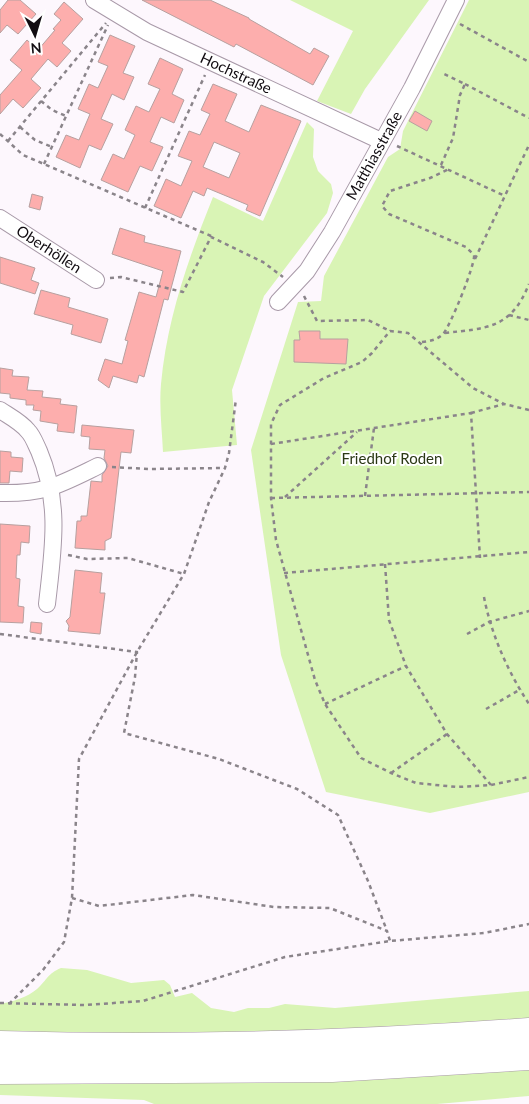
<svg xmlns="http://www.w3.org/2000/svg" width="529" height="1104" viewBox="0 0 529 1104" font-family="Lato,sans-serif">
<rect width="100%" height="100%" fill="#fdf7fd"/>
<!-- green -->
<g fill="#d9f4b5">
<polygon points="290,0 429,0 365,89 351,114 317,101 353,31"/>
<polygon points="469,0 529,0 529,792 430,813 326,792 281,655 251,450 298,302 321,301 324,276 388,157 400,149 403,131"/>
<path d="M 307,122 L 314,129 L 313,157 L 318,171 L 331,184 L 333,193 L 327,213 L 264,296 L 232,390 L 237,445 L 163,452 C 162,430 159,406 161,384 C 167,318 189,257 213,197 L 263,221 Z"/>
<path d="M 61,968 L 87,970 L 131,983 L 164,980 L 170,985 L 175,997 L 192,993 L 211,1008 L 234,1012 L 248,1008 L 269,1008 L 285,1004 L 335,1008 L 529,991 L 529,1096 L 437,1104 L 154,1104 L 144,1100 L 0,1095 L 0,1004 C 12,1002 28,997 37,989 C 48,979 47,974 61,968 Z"/>
</g>
<!-- building -->
<g fill="#fdaead" stroke="#b7a09f" fill-rule="evenodd">
<polygon points="8,0 20,0 36,14 18,34 7,25 0,33 0,10"/>
<polygon points="142,0 210,0 249,18 249,19 310,54 314,48 329,56 313,85 236,44 234,47"/>
<polygon points="64,2 83,19 62,43 71,51 57,67 48,59 31,79 41,88 23,108 13,99 0,114 0,95 22,70 10,60 27,40 38,50 55,30 53,29 61,20 54,14"/>
<polygon points="110,35 135,46 123,73 134,77 124,100 112,94 101,119 113,124 101,150 89,145 80,168 56,157 66,135 79,140 90,114 78,109 89,84 98,88 108,66 98,62"/>
<polygon points="160,58 183,69 172,94 184,100 174,123 161,117 150,142 163,147 152,171 140,166 128,192 101,180 113,154 124,159 135,135 125,130 136,106 149,112 160,89 148,84"/>
<path d="M 213,84 L 237,94 L 225,121 L 249,132 L 261,105 L 301,121 L 260,216 L 246,210 L 248,205 L 207,188 L 204,196 L 193,191 L 181,218 L 154,206 L 166,179 L 181,186 L 192,161 L 178,156 L 189,131 L 200,135 L 210,114 L 201,110 ZM 214,142 L 240,153 L 229,178 L 203,167 Z"/>
<polygon points="415,111 432,121 427,131 409,121"/>
<polygon points="32,194 43,197 40,210 29,207"/>
<polygon points="120,228 145,236 144,242 181,251 168,300 164,299 144,377 139,375 137,383 113,376 109,388 98,380 105,359 122,364 128,341 125,340 139,292 156,297 163,271 112,254"/>
<polygon points="0,257 35,268 31,280 39,283 35,294 0,283"/>
<polygon points="41,290 70,298 68,307 108,319 101,343 71,334 73,325 34,314"/>
<polygon points="299,331 320,331 320,339 348,339 346,364 294,362 294,340 300,340"/>
<polygon points="0,368 13,370 12,376 29,377 27,390 43,391 42,397 61,399 60,404 77,406 74,433 57,431 58,424 40,421 41,411 33,410 34,405 26,405 26,400 10,398 10,394 0,393"/>
<polygon points="82,425 134,430 131,453 121,452 111,538 105,541 105,550 75,548 77,521 81,521 81,516 87,516 91,481 102,482 102,475 108,466 104,458 105,450 89,449 90,437 81,436"/>
<polygon points="0,451 11,452 11,457 23,458 22,472 10,471 9,483 0,483"/>
<polygon points="0,524 30,526 29,543 21,542 20,555 17,555 16,578 20,579 18,606 24,607 23,623 0,622"/>
<polygon points="75,570 102,573 100,593 105,593 100,634 68,631 69,626 66,621 70,617"/>
<polygon points="31,622 42,623 41,634 30,632"/>
</g>
<g fill="none" stroke-linecap="round" stroke-linejoin="round">
<defs>
<g id="minor">
<path id="s1" d="M 94,0 L 147,32 L 381,141"/>
<path id="s2" d="M 0,218 L 96,280"/>
<path id="s3" d="M 278,302 L 307,271 L 332,232 L 412,88 L 456,0"/>
<path d="M 0,410 C 9,416 21,422 28,431 C 33,436 36,445 39,451 C 61,503 53,550 47,604"/>
<path d="M 0,493 C 45,494 59,485 98,466"/>
</g>
<g id="motorway">
<path d="M 0,1045 C 176,1050 353,1045 529,1032"/>
<polyline points="0,1070 332,1068 529,1056"/>
</g>
</defs>
<!-- minor casing -->
<use href="#minor" stroke="#a899a8" stroke-width="18"/>
<!-- motorway casing -->
<use href="#motorway" stroke="#a899a8" stroke-width="29"/>
<!-- path -->
<g stroke="#8a848a" stroke-width="2.5" stroke-dasharray="4 4" stroke-linecap="butt">
<polyline points="460,24 529,62"/>
<polyline points="465,84 529,118"/>
<polyline points="41,101 52,110 66,116"/>
<polyline points="20,127 35,140 52,147"/>
<polyline points="0,134 23,155 211,236"/>
<polyline points="8,141 106,23"/>
<polyline points="397,146 505,196"/>
<polyline points="44,164 108,25"/>
<polyline points="441,165 453,138 460,95 465,84 442,73"/>
<polyline points="145,208 205,75"/>
<polyline points="475,259 529,145"/>
<polyline points="110,278 121,277 183,292 211,237 263,262 283,277"/>
<polyline points="304,296 317,321 368,320 390,331"/>
<polyline points="509,315 529,320"/>
<path d="M 445,333 C 487,328 511,329 529,284"/>
<path d="M 422,342 C 430,341 437,340 443,334 C 449,329 476,263 474,255 L 466,247 L 389,214 L 382,206 L 390,191 L 430,178 L 449,169"/>
<polyline points="529,410 504,404 473,388 408,333 390,331 372,353 362,362 324,378 280,405 271,424 271,498 276,540 315,680 325,704 361,758 391,773 416,783 457,787 491,785 529,777"/>
<polyline points="471,413 504,404"/>
<polyline points="271,444 471,413 480,558"/>
<polyline points="112,467 148,469 225,468"/>
<polyline points="365,496 374,428"/>
<polyline points="285,497 357,432"/>
<polyline points="271,498 529,492"/>
<polyline points="68,555 87,559 128,558 184,574"/>
<polyline points="385,564 389,620 406,666 447,734 491,785"/>
<polyline points="284,573 529,552"/>
<path d="M 484,597 C 491,634 508,672 529,704"/>
<polyline points="0,634 137,652 135,677 124,733 219,759 297,789 338,815 368,881 387,931"/>
<polyline points="467,634 489,622 529,611"/>
<polyline points="325,704 406,666"/>
<polyline points="486,709 521,689"/>
<polyline points="391,773 447,734"/>
<polyline points="72,898 99,906 193,895 274,907 330,908 387,931 390,941"/>
<polyline points="0,1003 85,1005 143,1001 285,957 390,941 484,933 529,924"/>
<polyline points="9,1004 43,970 64,942 72,898 79,759 137,652 184,574 209,502 225,468 229,453 236,399"/>
</g>
<!-- minor -->
<use href="#minor" stroke="#fff" stroke-width="16"/>
<!-- motorway -->
<use href="#motorway" stroke="#fff" stroke-width="28"/>
</g>
<g text-anchor="middle" stroke-width="4" stroke-linejoin="round" paint-order="stroke">
<!-- street labels -->
<g font-size="15" fill="#110c11" stroke="#fff">
<text dy="5" stroke="none"><textPath href="#s1" startOffset="160">Hochstraße</textPath></text>
<text dy="5" stroke="none"><textPath href="#s3" startOffset="176">Matthiasstraße</textPath></text>
<text dy="5" stroke="none"><textPath href="#s2" startOffset="58">Oberhöllen</textPath></text>
</g>
<!-- park labels -->
<g font-size="15" fill="#2b3815" stroke="#fff">
<text x="392" y="464">Friedhof Roden</text>
</g>
</g>
<!-- north arrow -->
<g transform="translate(35 35) rotate(175)" stroke="#ffffff" stroke-width="4" paint-order="stroke">
<path d="M0-4L9 19L0 12L-9 19Z" fill="#110c11"/>
<text y="-8" font-size="14" font-weight="bold" text-anchor="middle" fill="#110c11">N</text>
</g>
</svg>
